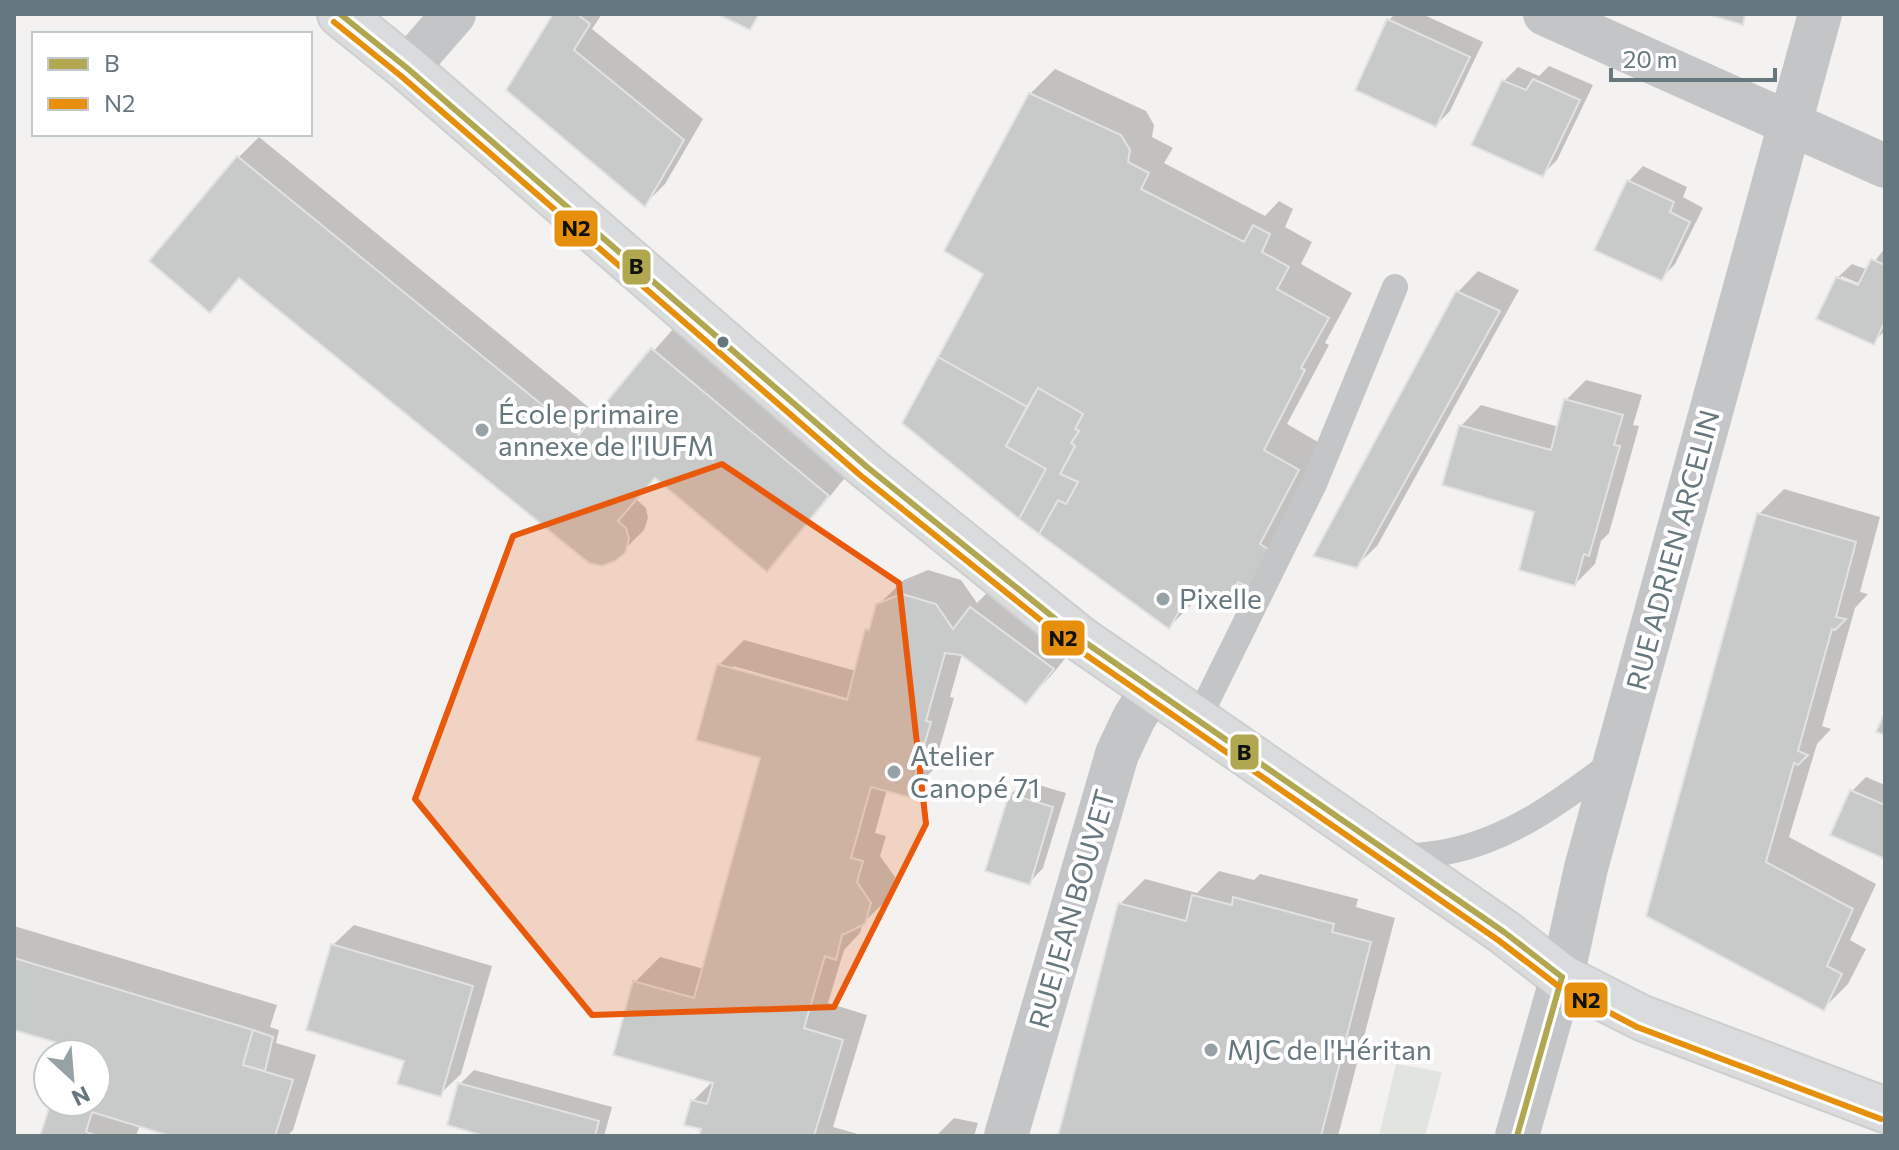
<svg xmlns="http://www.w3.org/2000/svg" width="1899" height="1150" viewBox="0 0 1899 1150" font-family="Commissioner,sans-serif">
<rect width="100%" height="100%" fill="#f3f2f1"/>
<!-- green -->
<polygon fill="#e2e4df" points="1396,1064 1442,1072 1425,1136 1379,1136"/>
<!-- shadow -->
<g fill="#0003" fill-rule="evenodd">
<polygon points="555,14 602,14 592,29 703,119 665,184 645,204"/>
<polygon points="1395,14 1422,14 1483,42 1450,111 1436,125 1358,89 1389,20"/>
<polygon points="1549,66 1593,85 1557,160 1543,174 1504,81 1518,67 1539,76"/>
<polygon points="1055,69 1146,111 1154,125 1152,137 1173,148 1164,163 1265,216 1279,201 1293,209 1285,227 1312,242 1301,264 1352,293 1325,343 1329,345 1287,424 1323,445 1301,530 1226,603 1200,590 1194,602 1169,627 1001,504 986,273 1030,94"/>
<polygon points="259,137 598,415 673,329 848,474 787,549 767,569 656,477 637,500 646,508 648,518 644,530 623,551 241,277 210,310 151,261 239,157"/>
<polygon points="1643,166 1687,187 1683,197 1703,208 1675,264 1661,279 1597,249 1629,181"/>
<path d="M 1885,248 L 1885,331 L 1873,342 L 1837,278 L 1852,264 L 1868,270 ZM 1841,276 L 1868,287 L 1866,291 L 1841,281 Z"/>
<polygon points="1478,271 1519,290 1377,546 1356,566 1316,555 1458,292"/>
<polygon points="1586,380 1642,395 1633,425 1639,426 1609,533 1601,541 1595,564 1575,584 1537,511 1461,426 1481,405 1559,427 1566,400"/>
<polygon points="1784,489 1880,517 1860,592 1868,594 1855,608 1822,726 1831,729 1817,744 1789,837 1876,884 1850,940 1866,949 1848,984 1824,1008 1648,915 1759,514"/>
<path d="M 928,570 L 961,580 L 977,603 L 996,584 L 1077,644 L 1050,677 L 1025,702 L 962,654 L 950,697 L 954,698 L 933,770 L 908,795 L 887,789 L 875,833 L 886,836 L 880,856 L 895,877 L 890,897 L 863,923 L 860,933 L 844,950 L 828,1003 L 867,1015 L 833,1127 L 865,1136 L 701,1136 L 703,1127 L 693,1101 L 713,1081 L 635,982 L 660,957 L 704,969 L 762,756 L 719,665 L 744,640 L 856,671 L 867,630 L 873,624 L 878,605 L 904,580 ZM 733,666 L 857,701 L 856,704 L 733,671 Z"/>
<polygon points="1866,777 1885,785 1885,857 1852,791"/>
<polygon points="1025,781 1066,793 1043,868 1029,883 1010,795"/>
<polygon points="1219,871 1254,880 1260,874 1358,899 1356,907 1395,918 1338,1136 1060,1136 1120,904 1145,879 1197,893"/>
<polygon points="354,925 492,966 461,1074 440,1094 406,1059 333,945"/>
<polygon points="14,926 277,1005 270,1027 279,1030 276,1043 316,1055 293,1130 287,1136 177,1136 140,1125 136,1136 43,1136 53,1102 96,1102 96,1054 67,1054 70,1045 14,1027"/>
<polygon points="474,1070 612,1107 604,1136 491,1136 460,1084"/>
<polygon points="954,1118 978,1123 974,1136 936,1136"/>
</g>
<!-- building -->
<g fill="#c8c9c9" stroke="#e2e2e1" stroke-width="2">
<polygon points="553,14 577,14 590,24 574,50 684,140 645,207 506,90"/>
<polygon points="717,14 759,14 750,30"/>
<polygon points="1707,14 1745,14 1743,25"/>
<polygon points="1387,19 1470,57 1436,127 1355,90"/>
<polygon points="1533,79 1580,100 1543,177 1471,145 1502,80 1526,90"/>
<polygon points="1029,93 1121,135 1130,150 1128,162 1149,173 1141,189 1244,242 1253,225 1270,234 1262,252 1289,267 1277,289 1329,318 1301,368 1305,370 1264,450 1299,470 1260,544 1278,555 1257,591 1238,582 1227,605 1192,588 1169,629 1039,534 1058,500 1066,504 1078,482 1060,474 1075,446 1071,443 1079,431 1075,429 1083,414 1038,388 1027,407 938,357 983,274 944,251"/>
<polygon points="237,156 579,435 651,348 829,496 767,572 655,478 618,521 626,528 629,539 625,553 615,561 602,566 589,563 239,278 210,313 149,261"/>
<polygon points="1627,180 1674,202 1670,212 1690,222 1662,281 1594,250"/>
<polygon points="1871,259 1885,265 1885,321 1874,345 1816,319 1836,277 1858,285"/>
<polygon points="1456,291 1500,311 1357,568 1313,556"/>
<polygon points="938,357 1027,407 1006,446 1046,469 1019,519 902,423"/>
<polygon points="1038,388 1083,414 1075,429 1079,431 1071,443 1075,446 1060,474 1078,482 1066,504 1058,500 1039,534 1019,519 1046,469 1006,446"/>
<polygon points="1564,399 1623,415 1614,445 1620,446 1589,556 1584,554 1575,586 1519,570 1534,512 1442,485 1459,425 1551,450"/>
<polygon points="1757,513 1856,542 1836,617 1846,619 1835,630 1832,629 1798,751 1808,755 1798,765 1794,763 1766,862 1853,909 1827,966 1842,974 1824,1011 1646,916"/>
<polygon points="902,594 936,604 953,629 970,607 1054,669 1026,704 961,655 945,653 926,721 931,722 909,797 871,787 851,858 863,861 857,882 871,903 865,924 842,935 836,960 825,956 804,1028 843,1040 814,1136 699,1136 701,1129 684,1125 691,1100 707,1104 713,1083 613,1055 633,981 694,998 760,758 696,740 717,664 847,700 865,629 869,630 876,604"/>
<polygon points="1885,712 1885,735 1876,732"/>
<polygon points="1850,790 1885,805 1885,859 1830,835"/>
<polygon points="1009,794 1053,807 1030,885 985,871"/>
<polygon points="1192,895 1232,905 1233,897 1334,924 1332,932 1371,942 1321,1136 1058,1136 1118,903 1186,921"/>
<polygon points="331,944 473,986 441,1097 397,1084 404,1061 306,1030"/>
<polygon points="14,958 253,1030 243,1065 293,1080 275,1136 170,1136 92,1112 86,1132 97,1136 40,1136 51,1102 96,1102 96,1054 65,1054 68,1046 14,1030"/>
<polygon points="253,1030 273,1037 265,1071 243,1065"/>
<polygon points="458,1083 599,1121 595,1136 484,1136 447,1125"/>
</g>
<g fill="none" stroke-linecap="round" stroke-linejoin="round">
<defs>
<polyline id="secondary" points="340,14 407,68 867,467 1079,638 1504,932 1562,977 1642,1018 1885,1110"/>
</defs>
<!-- secondary casing -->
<use href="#secondary" stroke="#cdcece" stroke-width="48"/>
<!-- lane -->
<g stroke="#c3c5c6" stroke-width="26">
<polyline points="1198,719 1314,484 1395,287"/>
<path d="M 1397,858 C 1413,856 1430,855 1446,852 C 1509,840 1562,801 1613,762"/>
</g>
<!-- street -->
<g stroke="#c3c5c6" stroke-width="44">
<polyline points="1545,14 1885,166"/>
<polyline points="407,68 454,14"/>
<polyline points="1006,1136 1117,754 1134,718 1153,688"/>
<polyline points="1517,1136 1562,977 1586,868 1820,14"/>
</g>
<!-- secondary -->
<use href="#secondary" stroke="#dadbdc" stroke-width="44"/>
<defs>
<g id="bus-1">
<polyline points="340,14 407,68 867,467 1079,638 1504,932 1562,977"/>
<polyline points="1517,1136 1562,977"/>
</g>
<polyline id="bus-2" points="334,22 401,76 860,475 1073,646 1498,940 1557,985 1637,1027 1881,1119"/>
</defs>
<!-- bus-1 casing -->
<use href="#bus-1" stroke="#fff" stroke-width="12"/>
<!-- bus-2 casing -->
<use href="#bus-2" stroke="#fff" stroke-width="12"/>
<!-- bus-1 -->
<use href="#bus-1" stroke="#b1a751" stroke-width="6"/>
<!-- bus-2 -->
<use href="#bus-2" stroke="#e58f0d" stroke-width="6"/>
</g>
<!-- marked area -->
<path fill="#e8590c" fill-opacity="0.2" stroke="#e8590c" stroke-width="6" stroke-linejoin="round" d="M 722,464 L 899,583 L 926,824 L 834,1007 L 592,1015 L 415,799 L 513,536 Z"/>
<!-- markers -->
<circle fill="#66777e" stroke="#fff" stroke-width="3" cx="723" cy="342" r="7"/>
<g fill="#97a2a6" stroke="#fff" stroke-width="3">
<circle cx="482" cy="430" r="8"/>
<circle cx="1163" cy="599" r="8"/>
<circle cx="894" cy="772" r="8"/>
<circle cx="1211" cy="1050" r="8"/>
</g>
<g text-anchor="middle" stroke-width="8" stroke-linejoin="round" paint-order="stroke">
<!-- poi labels -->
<g font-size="28" fill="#66777e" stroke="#fff" text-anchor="start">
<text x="498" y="424">École primaire<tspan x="498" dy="32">annexe de l'IUFM</tspan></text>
<text x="1179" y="609">Pixelle</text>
<text x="910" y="766">Atelier<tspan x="910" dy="32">Canopé 71</tspan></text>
<text x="1227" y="1060">MJC de l'Héritan</text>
</g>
<!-- street labels -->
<g font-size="28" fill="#66777e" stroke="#fff">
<text transform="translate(1673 550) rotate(-75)" y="10">RUE ADRIEN ARCELIN</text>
<text transform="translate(1072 909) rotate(-74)" y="10">RUE JEAN BOUVET</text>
</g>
</g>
<g stroke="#fff" stroke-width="3">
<rect x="553" y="209" width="46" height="39" rx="8" fill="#e58f0d"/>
<rect x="621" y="248" width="31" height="38" rx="8" fill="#b1a751"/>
<rect x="1040" y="619" width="46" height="38" rx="8" fill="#e58f0d"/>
<rect x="1229" y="733" width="31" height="38" rx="8" fill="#b1a751"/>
<rect x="1563" y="981" width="46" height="38" rx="8" fill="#e58f0d"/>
</g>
<g font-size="22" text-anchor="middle" font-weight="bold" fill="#111">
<text x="576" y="236">N2</text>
<text x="636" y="274">B</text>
<text x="1063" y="646">N2</text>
<text x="1244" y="760">B</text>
<text x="1586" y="1008">N2</text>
</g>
<!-- border -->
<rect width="1899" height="1150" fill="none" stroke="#66777e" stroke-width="32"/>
<!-- legend -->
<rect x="32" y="32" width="280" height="104" fill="#ffffff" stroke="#c2c9cb" stroke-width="2"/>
<rect x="48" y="58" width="40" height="12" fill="#b1a751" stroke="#c2c9cb" stroke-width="2"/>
<text x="104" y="72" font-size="24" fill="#66777e">B</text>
<rect x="48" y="98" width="40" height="12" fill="#e58f0d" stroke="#c2c9cb" stroke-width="2"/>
<text x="104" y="112" font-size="24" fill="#66777e">N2</text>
<!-- north arrow -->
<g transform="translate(72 1078) rotate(154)"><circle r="38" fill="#ffffff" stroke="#c2c9cb" stroke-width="2"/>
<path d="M0-6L14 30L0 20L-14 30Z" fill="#97a2a6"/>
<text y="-12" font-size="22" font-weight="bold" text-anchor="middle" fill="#66777e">N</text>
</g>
<!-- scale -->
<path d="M1611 68v12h164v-12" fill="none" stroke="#66777e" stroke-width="4"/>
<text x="1623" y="68" font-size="24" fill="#66777e" stroke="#ffffff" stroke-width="6" paint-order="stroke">20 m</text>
</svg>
